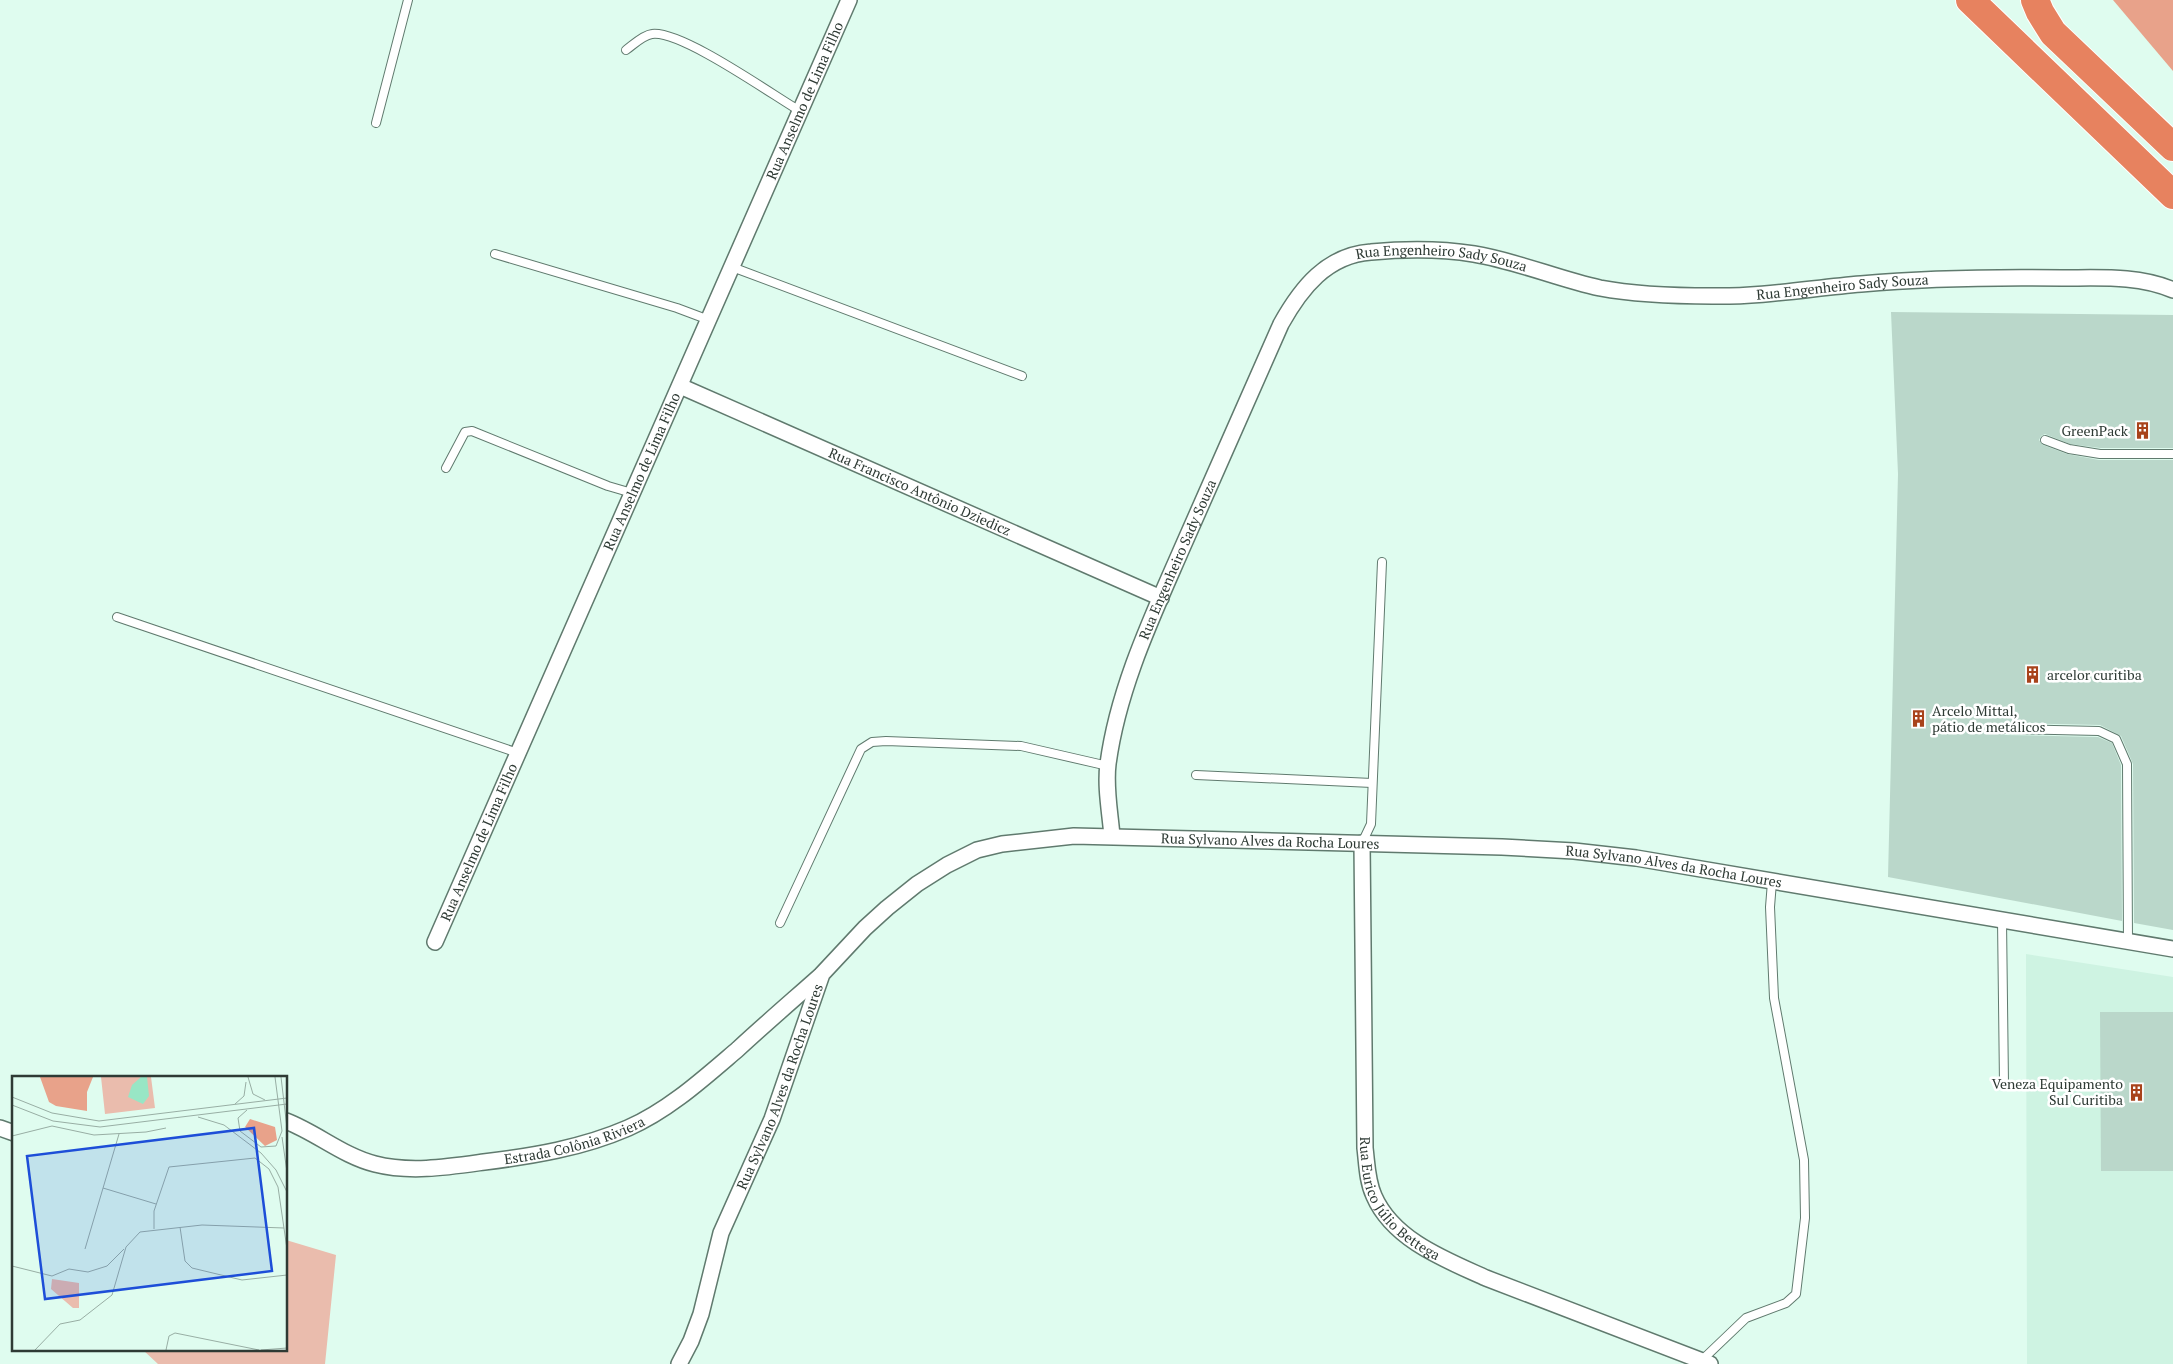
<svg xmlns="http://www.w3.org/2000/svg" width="2173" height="1364" viewBox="0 0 2173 1364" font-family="'PT Serif',serif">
<rect width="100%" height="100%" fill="#dffcef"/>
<!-- built -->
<polygon fill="#cef3e2" points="2026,954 2173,977 2173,1364 2027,1364"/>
<!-- green -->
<polygon fill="#eabcad" points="286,1240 336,1255 325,1364 158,1364 143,1350 286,1350"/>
<!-- forest -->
<polygon fill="#e8a28a" points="2113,0 2173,0 2173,71"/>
<!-- building -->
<g fill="#bad7ca">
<polygon points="1891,312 2173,315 2173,448 2100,448 2070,444 2045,434 2041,436 2039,440 2043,445 2067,454 2099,460 2173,460 2173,930 2134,923 2133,764 2121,736 2100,725 2005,723 2000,726 1999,729 2005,735 2098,737 2112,743 2121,765 2122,921 1888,877 1898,474"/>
<polygon points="2100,1012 2173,1012 2173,1171 2101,1171"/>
</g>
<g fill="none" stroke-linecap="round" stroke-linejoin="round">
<defs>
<g id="lane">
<path d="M 626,50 C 633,45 643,35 652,34 C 681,30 771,94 800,111"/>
<polyline points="376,123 408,0"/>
<polyline points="495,254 677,308 709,320"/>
<polyline points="732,267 1022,376"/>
<polyline points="2045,440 2069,449 2100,454 2173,454"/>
<polyline points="446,468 465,432 472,431 608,486 632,493"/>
<polyline points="117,617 518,753"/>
<polyline points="2005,729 2099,731 2116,739 2127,764 2128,942"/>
<polyline points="1196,775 1372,783"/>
<polyline points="1362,843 1371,824 1382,562"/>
<polyline points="2002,920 2004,1084"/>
<polyline points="780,923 861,749 872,742 886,741 1021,746 1108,766"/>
<polyline points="1700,1362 1746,1318 1786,1303 1796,1294 1805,1218 1804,1160 1774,998 1770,907 1772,882"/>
</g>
<g id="street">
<path id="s1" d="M 680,386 L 1161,598"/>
<path id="s2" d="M 1112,836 C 1110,812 1105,787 1108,764 C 1118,688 1153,615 1183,546 C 1216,472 1248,398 1281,324 C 1301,288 1327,255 1371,252 C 1403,249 1443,249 1474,254 C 1517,261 1558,279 1600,288 C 1637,295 1675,296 1712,296 C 1762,297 1812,288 1861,284 C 1928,278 1995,277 2062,278 C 2099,278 2139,275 2173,290"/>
<path id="s3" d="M 1362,843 L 1365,1148 C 1367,1164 1367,1181 1374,1196 C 1393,1240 1446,1260 1486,1278 L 1710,1364"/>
<path id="s4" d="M 435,942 L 849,0"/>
<path id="s5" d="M 286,1121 C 317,1133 343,1156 375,1164 C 410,1173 448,1167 484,1162 C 533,1156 582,1148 628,1128 C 669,1110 704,1078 738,1049 C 765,1024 793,1000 820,976"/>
<polyline points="0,1128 14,1133"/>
<path id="s6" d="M 679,1364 L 691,1341 L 701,1314 L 721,1233 L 772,1119 L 822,974 L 865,928 L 887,908 L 917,884 L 947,865 L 977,850 L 1002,844 L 1074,836 L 1502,847 L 1574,851 L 1636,858 L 2173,949"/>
</g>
<g id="highway">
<polyline points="1970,0 2173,195"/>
<polyline points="2035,0 2040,12 2053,33 2173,147"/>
</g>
</defs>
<!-- lane casing -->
<use href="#lane" stroke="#607a6e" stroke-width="10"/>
<!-- street casing -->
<use href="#street" stroke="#607a6e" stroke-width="18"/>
<!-- highway casing -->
<use href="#highway" stroke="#fff" stroke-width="30"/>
<!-- lane -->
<use href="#lane" stroke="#fff" stroke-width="8"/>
<!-- street -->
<use href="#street" stroke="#fff" stroke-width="15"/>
<!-- highway -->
<use href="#highway" stroke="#e7825f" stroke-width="28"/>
</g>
<!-- icons -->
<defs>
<symbol id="building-bare" viewBox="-9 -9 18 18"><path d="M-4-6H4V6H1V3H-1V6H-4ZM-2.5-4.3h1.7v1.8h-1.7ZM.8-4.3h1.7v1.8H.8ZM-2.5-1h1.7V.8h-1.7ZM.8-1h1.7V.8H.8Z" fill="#a8421a" stroke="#fff" stroke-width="2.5" paint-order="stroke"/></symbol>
</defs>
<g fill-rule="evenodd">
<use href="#building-bare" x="2130" y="418" width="25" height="25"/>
<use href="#building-bare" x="2020" y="662" width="25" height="25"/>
<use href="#building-bare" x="1906" y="706" width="25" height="25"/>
<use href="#building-bare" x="2124" y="1080" width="25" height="25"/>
</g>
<g text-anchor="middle" stroke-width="5" stroke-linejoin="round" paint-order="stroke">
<!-- street labels -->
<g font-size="14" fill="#2e3a34" stroke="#fff">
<text dy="5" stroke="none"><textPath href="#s4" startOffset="919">Rua Anselmo de Lima Filho</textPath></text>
<text dy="5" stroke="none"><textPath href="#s2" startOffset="738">Rua Engenheiro Sady Souza</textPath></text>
<text dy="5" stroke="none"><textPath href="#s2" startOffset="1144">Rua Engenheiro Sady Souza</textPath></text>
<text dy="5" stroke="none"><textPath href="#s4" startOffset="514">Rua Anselmo de Lima Filho</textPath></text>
<text dy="5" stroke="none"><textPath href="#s1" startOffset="262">Rua Francisco Antônio Dziedicz</textPath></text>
<text dy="5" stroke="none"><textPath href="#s2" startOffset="289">Rua Engenheiro Sady Souza</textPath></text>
<text dy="5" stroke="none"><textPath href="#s6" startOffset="911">Rua Sylvano Alves da Rocha Loures</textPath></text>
<text dy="5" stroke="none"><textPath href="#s4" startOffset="109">Rua Anselmo de Lima Filho</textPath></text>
<text dy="5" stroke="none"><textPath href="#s6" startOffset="1316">Rua Sylvano Alves da Rocha Loures</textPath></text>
<text dy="5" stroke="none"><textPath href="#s6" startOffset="296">Rua Sylvano Alves da Rocha Loures</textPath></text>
<text dy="5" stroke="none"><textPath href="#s5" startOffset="302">Estrada Colônia Riviera</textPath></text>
<text dy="5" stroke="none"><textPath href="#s3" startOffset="369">Rua Eurico Júlio Bettega</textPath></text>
</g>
<!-- poi labels -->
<g font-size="14" fill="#2e3a34" stroke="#fff" text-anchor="end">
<text x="2128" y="436">GreenPack</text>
<text x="2047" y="680" text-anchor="start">arcelor curitiba</text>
<text x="1932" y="716" text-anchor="start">Arcelo Mittal,<tspan x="1932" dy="16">pátio de metálicos</tspan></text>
<text x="2123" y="1089">Veneza Equipamento<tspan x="2123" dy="16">Sul Curitiba</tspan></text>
</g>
</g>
<!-- overview -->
<g transform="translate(12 1076)">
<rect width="275" height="275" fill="#dffcef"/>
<path d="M 89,1 L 139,1 L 143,32 L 93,38 ZM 40,203 L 67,207 L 67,232 L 61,232 L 39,213 Z" fill="#eabcad"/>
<path d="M 28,1 L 81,1 L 75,16 L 75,35 L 44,30 L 37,26 ZM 238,43 L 263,51 L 265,64 L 253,70 L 233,51 Z" fill="#e8a28a"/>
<path d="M 129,1 L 135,1 L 137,20 L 131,28 L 116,21 L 120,9 Z" fill="#98e6c5"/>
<path fill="none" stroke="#98aea4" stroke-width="1" d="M 236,1 L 241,18 L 253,24M 269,1 L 275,52M 0,21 L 40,37 L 87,45 L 275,22M 223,28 L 232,20 L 234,6M 0,29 L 41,45 L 88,51 L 275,28M 235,34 L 226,42 L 228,55 L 249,71 L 264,70 L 270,55 L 263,1M 186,41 L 212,49 L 249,77 L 264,94 L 275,116M 0,60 L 40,50 L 82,59 L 134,56 L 154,52M 270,61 L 275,96M 91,112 L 144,128M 168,151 L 173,185 L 180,192 L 230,204 L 275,199M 142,153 L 142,135 L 157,91 L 243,82 L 257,93 L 266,111 L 275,173M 73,173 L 107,58M 0,190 L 40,200 L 57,193 L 76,196 L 95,190 L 112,173M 23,274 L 48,248 L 68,244 L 100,219 L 114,171 L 128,156 L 190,149 L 272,152M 154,274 L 157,260 L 163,257 L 247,274M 249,274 L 275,272"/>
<path fill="#1d4ed8" fill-opacity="0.15" stroke="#1d4ed8" stroke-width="2.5" d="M 242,52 L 260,195 L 33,223 L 15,80 Z"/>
<rect width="275" height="275" fill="none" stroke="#2e3a34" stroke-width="2.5"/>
</g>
</svg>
